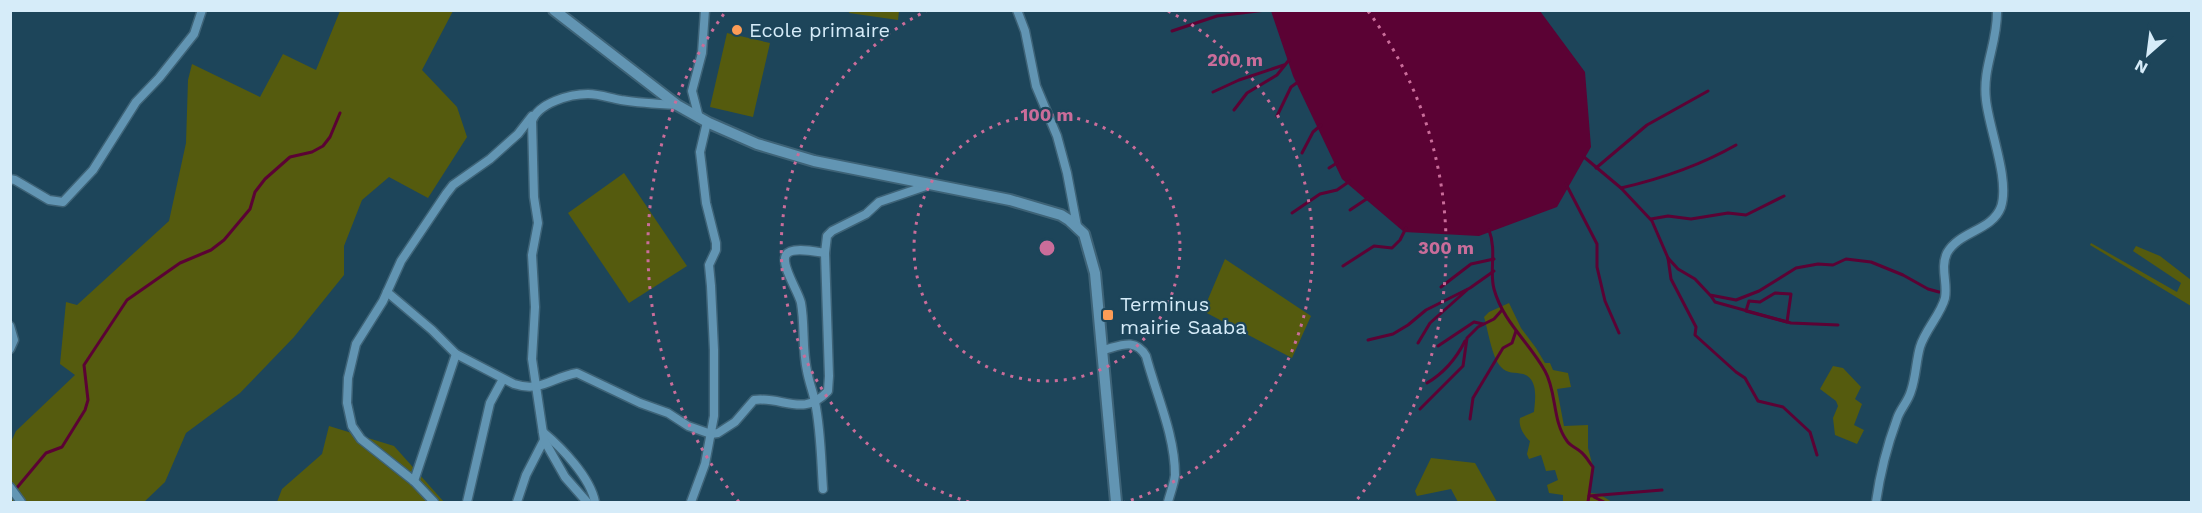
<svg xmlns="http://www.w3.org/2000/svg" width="2202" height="513" viewBox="0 0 2202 513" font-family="'Work Sans',sans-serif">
<rect width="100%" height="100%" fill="#1d455a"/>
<!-- green -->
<g fill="#555b0e">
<polygon points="340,11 453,11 422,70 457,107 467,137 428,198 389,177 362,200 344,246 344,275 294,337 240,393 186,433 165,482 144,502 11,502 11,442 16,431 75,375 60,364 66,302 77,305 169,221 186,143 188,80 192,64 260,97 283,54 316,70"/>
<polygon points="850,11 850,10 899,11 898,20 849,13"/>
<polygon points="727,33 770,43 753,117 710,107"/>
<polygon points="624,173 687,266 629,303 568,213"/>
<polygon points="2091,243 2177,292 2181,283 2133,251 2136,246 2160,256 2191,280 2191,306 2090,245"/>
<polygon points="1225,259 1311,316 1292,358 1203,311"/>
<path d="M 1509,303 L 1521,328 L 1536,348 L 1545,363 L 1550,363 L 1553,370 L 1568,373 L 1571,387 L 1557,389 L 1564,426 L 1588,425 L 1588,448 L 1593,467 L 1589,493 L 1599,494 L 1612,502 L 1563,502 L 1563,495 L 1549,493 L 1547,485 L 1558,480 L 1555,470 L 1546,471 L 1541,455 L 1529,459 L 1527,454 L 1530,441 C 1524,436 1518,426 1520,418 L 1534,412 C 1535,400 1539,379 1523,374 C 1515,372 1507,374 1501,367 C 1492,358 1488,330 1484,317 L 1489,312 Z"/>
<polygon points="1833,366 1843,368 1861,387 1855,399 1862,404 1854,425 1864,430 1857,444 1835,435 1833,418 1838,406 1836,401 1820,389"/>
<polygon points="329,426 394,446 444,502 277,502 282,489 322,454"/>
<polygon points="1431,458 1475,463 1497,502 1458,502 1451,489 1417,496 1415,491"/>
</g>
<!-- water -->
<polygon fill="#5b0234" points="1271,11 1540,11 1585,72 1591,147 1557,207 1479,236 1404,232 1342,179 1293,76"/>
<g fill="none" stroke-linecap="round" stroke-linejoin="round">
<!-- stream -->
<g stroke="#5b0234" stroke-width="3">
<polyline points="1172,31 1217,16 1266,10"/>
<polyline points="1213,92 1239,80 1284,65"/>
<polyline points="1234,110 1247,93 1277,75 1289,60"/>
<polyline points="1277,116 1291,87 1298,82"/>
<polyline points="1302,153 1313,132 1321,125"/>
<polyline points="1584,157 1621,188 1652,221 1668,258 1671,279 1696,327 1695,335 1736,372 1745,378 1758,401 1783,407 1810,432 1817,455"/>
<polyline points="1329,168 1337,163"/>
<polyline points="1596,168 1647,125 1708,91"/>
<polyline points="1566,184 1597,244 1597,267 1605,301 1619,333"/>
<path d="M 1621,188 C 1660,179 1701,165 1736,145"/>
<polyline points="1350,210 1368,198"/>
<polyline points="1292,213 1320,194 1337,190 1350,181"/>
<polyline points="1651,219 1668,216 1691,219 1728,213 1746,215 1784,196"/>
<path d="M 1489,230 C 1497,251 1489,271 1494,289 C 1503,322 1529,342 1545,371 C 1557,392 1552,421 1567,441 C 1570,446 1577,448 1581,452 C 1586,456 1589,462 1593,467 L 1588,502"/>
<polyline points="1668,258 1678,269 1695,279 1710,295 1736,300 1759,291 1796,268 1818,264 1833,265 1846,259 1871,262 1903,275 1928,289 1939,292"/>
<polyline points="1343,266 1374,246 1392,248 1400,240 1406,228"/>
<polyline points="1441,287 1471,264 1494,259"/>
<polygon points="1775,293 1791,294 1787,322 1746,311 1749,301 1760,302"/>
<polyline points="1711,296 1715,302 1791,323 1838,325"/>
<polyline points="1368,340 1393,334 1408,325 1426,310 1470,288 1494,271"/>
<polyline points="1418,343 1430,323 1467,290"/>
<polyline points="1438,346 1474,322 1483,324"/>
<path d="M 1427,383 C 1444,373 1456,359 1465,341"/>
<polyline points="1420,409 1463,366 1467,338 1478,327 1494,319 1502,310"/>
<polyline points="1470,419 1473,398 1503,348 1512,343 1516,331"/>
<polyline points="10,496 46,453 62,447 85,410 88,400 84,365 127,300 180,263 211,250 224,240 250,209 255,192 265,179 290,157 312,152 323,146 330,137 340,113"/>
<polyline points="1589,496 1662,490"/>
<polyline points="1594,497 1604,502"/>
</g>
<defs>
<g id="minor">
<polyline points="1017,10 1025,31 1036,86 1057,136 1067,173 1077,226"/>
<polyline points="699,118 692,91 702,53 705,10"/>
<polyline points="10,179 15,180 49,200 63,202 93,170 136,102 159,78 194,34 202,10"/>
<path d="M 387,292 L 432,330 L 456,354 L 514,384 C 541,393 552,377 577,373 L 640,403 L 668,413 L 688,426 L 711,434 L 718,433 L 735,422 L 754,400 C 783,396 803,418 828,391 L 829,376 L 825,253"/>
<polyline points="10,326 14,340 10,349"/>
<path d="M 1103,350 C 1120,346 1135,337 1146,356 C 1156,394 1175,435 1175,475 C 1174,484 1170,494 1168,502"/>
<path d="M 543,432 C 562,448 590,477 595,502"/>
<polyline points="414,481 456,354"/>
<polyline points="10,487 21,502"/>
<path d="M 823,489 C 821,460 821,431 815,402 C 813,392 809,382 807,371 C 802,349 805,325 801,303 C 799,292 780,265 786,255 C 791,246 817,252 825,253 L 827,236 L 832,231 L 866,214 L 879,202 L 929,185"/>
<polyline points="434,502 414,481 361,439 352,426 347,403 348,378 356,344 383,301 401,261 446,194 453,185 490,159 518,134 532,116"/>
<polyline points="467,502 490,403 503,379"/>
<polyline points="517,502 526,475 544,440"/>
<path d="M 587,502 L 565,477 L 544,440 L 532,359 L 535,307 L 532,255 L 538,223 L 534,197 L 532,121 C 538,103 570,94 588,94 C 599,94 610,98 621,100 C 640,103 658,104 677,105"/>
<polyline points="691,502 705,464 714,416 714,350 711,286 709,265 716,250 716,243 706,203 700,152 707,122"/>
<path d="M 1876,502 C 1880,474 1887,446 1897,419 C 1900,409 1908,402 1911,391 C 1916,377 1916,361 1920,347 C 1925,330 1941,314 1945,298 C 1948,283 1940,268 1947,253 C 1959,231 1992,231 2001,207 C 2010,180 1989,129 1986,100 C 1982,67 1998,43 1997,10"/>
</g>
<polyline id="tertiary" points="554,10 677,105 709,123 757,144 814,161 1010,200 1061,215 1069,220 1084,234 1095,273 1116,502"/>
</defs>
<!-- minor casing -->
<use href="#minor" stroke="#3e6377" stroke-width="11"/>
<!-- tertiary casing -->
<use href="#tertiary" stroke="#3e6377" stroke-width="14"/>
<!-- minor -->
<use href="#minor" stroke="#6295b3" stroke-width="8"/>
<!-- tertiary -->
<use href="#tertiary" stroke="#6295b3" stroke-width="10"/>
</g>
<!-- distance rings -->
<g fill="none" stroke="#ca6d9a" stroke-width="3" stroke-dasharray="3 6">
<circle cx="1047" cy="248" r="133"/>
<path d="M969 502A266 266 0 0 1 926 11M1168 11A266 266 0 0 1 1125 502"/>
<path d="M739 502A399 399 0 0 1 726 11M1368 11A399 399 0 0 1 1355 502"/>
</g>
<!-- markers -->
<g fill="#fd9c56" stroke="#1d455a" stroke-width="2">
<circle cx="737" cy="30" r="6"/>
<rect x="1102" y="309" width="12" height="12" rx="3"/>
</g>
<g text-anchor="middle" stroke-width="4.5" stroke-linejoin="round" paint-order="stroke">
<!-- poi labels -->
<g font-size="20" fill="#d6ecf9" stroke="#1d455a" text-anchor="start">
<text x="749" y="37">Ecole primaire</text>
<text x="1120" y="311">Terminus<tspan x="1120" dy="23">mairie Saaba</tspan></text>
</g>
</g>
<circle cx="1047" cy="248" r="9" fill="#ca6d9a" stroke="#1d455a" stroke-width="3"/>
<g font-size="18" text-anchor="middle" font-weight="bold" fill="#ca6d9a" stroke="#1d455a" stroke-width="4.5" stroke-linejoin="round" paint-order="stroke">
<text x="1235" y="66">200 m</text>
<text x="1047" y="121">100 m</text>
<text x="1446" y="254">300 m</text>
</g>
<!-- border -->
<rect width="2202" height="513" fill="none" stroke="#d6ecf9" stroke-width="24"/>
<!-- north arrow -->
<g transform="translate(2148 54) rotate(208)" stroke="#1d455a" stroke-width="4.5" paint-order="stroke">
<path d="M0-4.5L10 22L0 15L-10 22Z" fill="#d6ecf9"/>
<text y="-9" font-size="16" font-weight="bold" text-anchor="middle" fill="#d6ecf9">N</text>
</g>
</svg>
